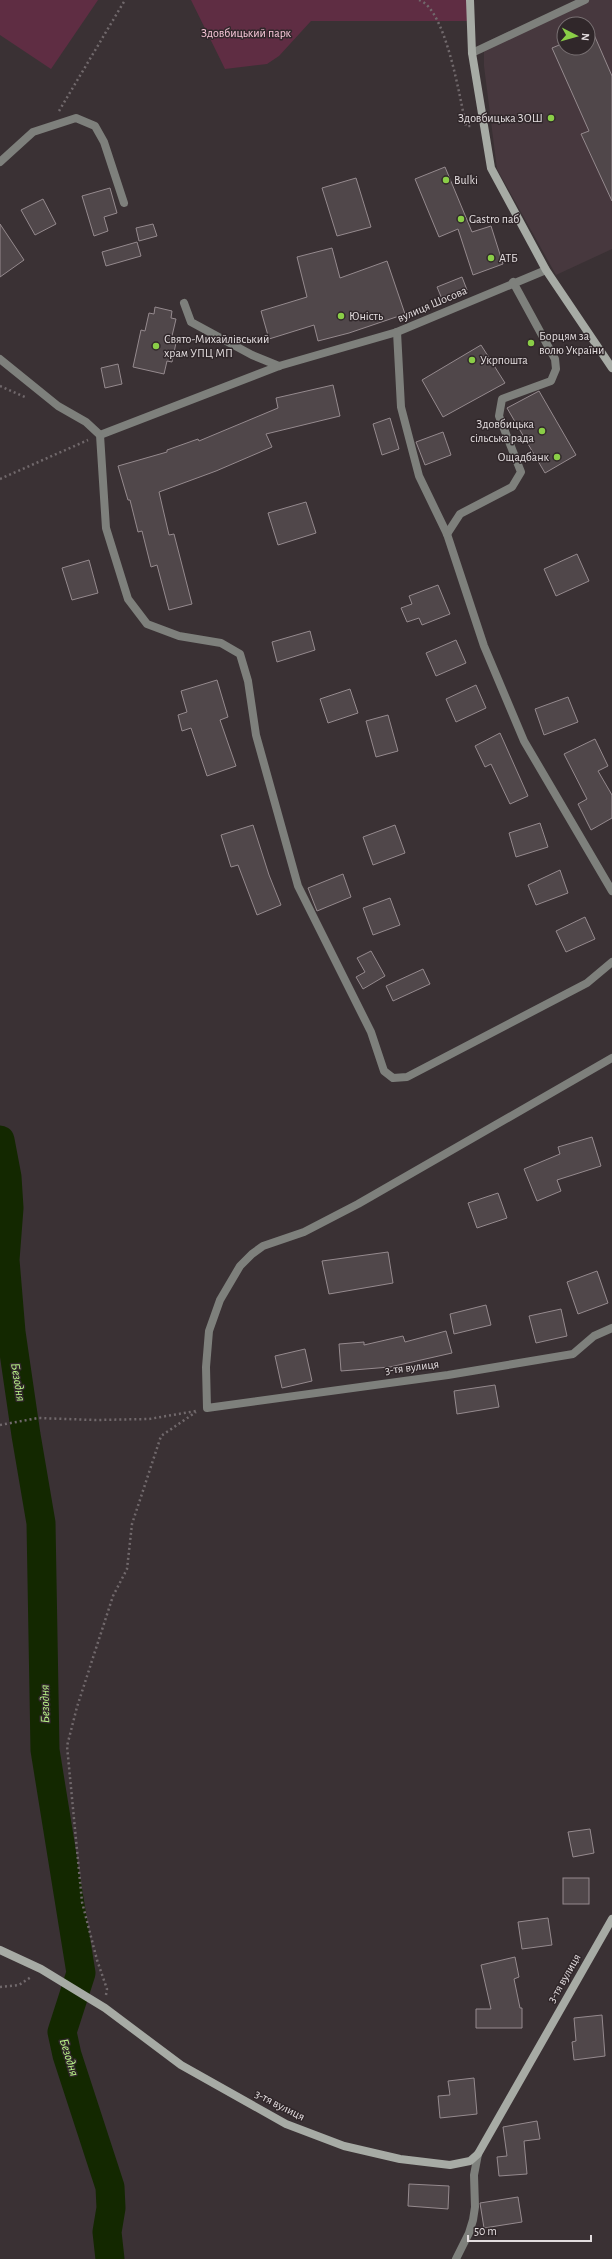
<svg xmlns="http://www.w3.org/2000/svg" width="612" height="2259" viewBox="0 0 612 2259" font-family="'Alegreya Sans',sans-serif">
<rect width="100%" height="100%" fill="#3a3134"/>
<!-- built -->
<path fill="#47383e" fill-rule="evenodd" d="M 577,0 L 612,0 L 612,249 L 556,275 L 497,169 L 484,66 L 484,43 ZM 564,24 L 588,24 L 588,48 L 564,48 Z"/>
<!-- green -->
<g fill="#5f2d43">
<polygon points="0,0 98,0 51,69 0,35"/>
<polygon points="191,0 468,0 468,21 311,21 279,56 267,64 225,69"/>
</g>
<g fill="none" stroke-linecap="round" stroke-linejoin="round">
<!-- river -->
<polyline stroke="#132800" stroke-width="29" points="0,1140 7,1177 9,1208 5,1260 11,1332 26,1435 41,1523 45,1750 81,1973 62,2032 67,2055 110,2187 111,2208 107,2232 110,2259"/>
</g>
<!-- building -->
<g fill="#50474a" stroke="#958a8e">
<polygon points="592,30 612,76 612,201 581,134 589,131 552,48 564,43 564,48 588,48 588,32"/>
<polygon points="445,167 472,232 491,226 503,264 473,275 458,229 439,237 415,179"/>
<polygon points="356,178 371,227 337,236 322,188"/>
<polygon points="110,188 117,213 104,217 108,231 94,236 82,196"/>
<polygon points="43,199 56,224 35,235 21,210"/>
<polygon points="0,224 24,260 0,277"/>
<polygon points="153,224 157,236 139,241 136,228"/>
<polygon points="137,242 141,256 106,266 102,252"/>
<polygon points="332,248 340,278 387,261 405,314 349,333 318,341 314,325 269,339 261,311 307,297 297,257"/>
<polygon points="462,277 467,290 442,299 437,287"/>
<polygon points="155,307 172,311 171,318 176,319 172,336 177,338 172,362 167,361 164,374 133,367 141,330 145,331 149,313 154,314"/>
<polygon points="481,345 505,383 443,417 422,380"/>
<polygon points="118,364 122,384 105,388 101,368"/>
<polygon points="333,385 340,416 266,434 272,447 216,471 159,492 169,535 174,534 192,604 169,610 157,565 151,567 142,531 138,532 130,500 128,500 118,466 167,452 167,450 198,439 199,441 278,408 276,398"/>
<polygon points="539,391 576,455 545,473 507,408"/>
<polygon points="390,418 399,449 382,455 373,424"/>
<polygon points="443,432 451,455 425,465 416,442"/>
<polygon points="306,502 316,533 278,545 268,513"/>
<polygon points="577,554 589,581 556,596 544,569"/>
<polygon points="89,560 98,593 72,600 62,568"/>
<polygon points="438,585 450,614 422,625 419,618 407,622 401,608 412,604 409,596"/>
<polygon points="310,631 315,650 277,662 272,642"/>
<polygon points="456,640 466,663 436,676 426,653"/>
<polygon points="217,680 228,717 220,720 236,766 207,776 191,728 182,731 178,715 187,712 181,691"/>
<polygon points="476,685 486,708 456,722 446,699"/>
<polygon points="350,689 358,713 328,723 320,699"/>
<polygon points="568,697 578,722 544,735 535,709"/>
<polygon points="388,715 398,751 376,757 366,721"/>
<polygon points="500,733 528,796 510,804 491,764 485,767 475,746"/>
<polygon points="595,739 608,766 598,771 612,795 612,818 591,830 578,804 587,799 564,754"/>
<polygon points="540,823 548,847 516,857 509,833"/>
<polygon points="253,825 269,875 281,905 257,915 238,865 231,867 221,835"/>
<polygon points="395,825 405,853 373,865 363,837"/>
<polygon points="560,870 568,893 536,905 528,885"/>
<polygon points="343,874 351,897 317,911 308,888"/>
<polygon points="390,898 400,925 373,935 363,908"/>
<polygon points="585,917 595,939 566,952 556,931"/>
<polygon points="371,951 385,976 363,989 356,977 365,972 357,958"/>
<polygon points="423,969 430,984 393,1001 386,986"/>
<polygon points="592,1137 601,1166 557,1180 561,1191 537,1201 524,1169 560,1154 558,1147"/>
<polygon points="498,1193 507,1218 477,1228 468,1203"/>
<polygon points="388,1252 393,1283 329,1294 322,1261"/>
<polygon points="597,1271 608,1303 578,1314 567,1282"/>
<polygon points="486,1305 491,1325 454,1334 450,1314"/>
<polygon points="561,1309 567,1336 536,1343 529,1316"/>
<polygon points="446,1331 452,1353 390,1367 341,1371 339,1344 364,1342 364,1345 403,1336 405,1342"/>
<polygon points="305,1349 312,1381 282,1388 275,1356"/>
<polygon points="495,1385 499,1407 457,1414 454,1391"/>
<polygon points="590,1829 594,1853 573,1857 568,1832"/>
<rect x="563" y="1878" width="26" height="26"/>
<polygon points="548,1918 552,1945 522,1949 518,1922"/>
<polygon points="515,1957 519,1977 514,1979 520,2008 522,2008 522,2028 476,2028 476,2009 491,2009 481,1965"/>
<polygon points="602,2015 605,2056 574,2060 572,2042 576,2041 574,2018"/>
<polygon points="474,2078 477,2114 440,2118 438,2096 450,2095 448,2081"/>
<polygon points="537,2121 540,2139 524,2141 527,2174 499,2176 497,2157 507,2156 503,2127"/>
<polygon points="409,2184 449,2186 448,2209 408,2206"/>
<polygon points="518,2197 522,2222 484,2228 480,2203"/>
</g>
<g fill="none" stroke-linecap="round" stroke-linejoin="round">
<!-- path -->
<g stroke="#71696c" stroke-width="2.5" stroke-dasharray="2 3" stroke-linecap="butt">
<path d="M 419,0 C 446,9 460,99 466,126 L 473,126"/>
<polyline points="59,111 125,0"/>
<polyline points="0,386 27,398"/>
<polyline points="0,479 88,440"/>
<polyline points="0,1425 38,1418 95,1420 149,1419 196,1411"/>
<polyline points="0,1987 19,1985 31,1977"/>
<polyline points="106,1995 107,1989 97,1960 82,1902 67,1746 77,1707 113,1596 127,1569 132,1524 161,1436 196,1412"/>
</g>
<!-- lane -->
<g stroke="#7e807c" stroke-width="8">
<polyline points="472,53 585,0"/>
<polyline points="184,303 191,322 252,355 279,366"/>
</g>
<!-- street -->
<g stroke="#7e807c" stroke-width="8">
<polyline points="0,162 33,132 76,118 95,126 104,142 124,203"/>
<polyline points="397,332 401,407 419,476 447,534 484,646 524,741 612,891"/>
<polyline points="0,359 58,406 86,422 100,435 106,528 128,599 147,624 179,636 221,643 240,654 248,681 256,735 298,886 371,1032 384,1071 393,1078 407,1077 587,983 612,962"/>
<polyline points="100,435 279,366 397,332 546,270"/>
<polyline points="447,534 460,514 512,487 521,472 499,416 502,399 551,381 556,369 555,359 513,282"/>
<polyline points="612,1058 358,1204 304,1232 263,1246 252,1254 240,1266 220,1300 209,1331 206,1367 207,1408 448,1375 573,1354 594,1336 612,1328"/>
<polyline points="456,2259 469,2233 473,2220 475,2207 474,2175 478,2154"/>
</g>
<!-- secondary -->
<g stroke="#a7aba5" stroke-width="8">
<polyline points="470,0 472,53 491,168 546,270 612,368"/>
<polyline points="0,1950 41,1969 105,2008 181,2065 286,2124 344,2146 400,2159 450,2165 470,2161 478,2154 612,1919"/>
</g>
</g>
<!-- markers -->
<g fill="#8ace47" stroke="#30272a" stroke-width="1.5">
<circle cx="551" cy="118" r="4"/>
<circle cx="446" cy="180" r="4"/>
<circle cx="461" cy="219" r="4"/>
<circle cx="491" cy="258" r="4"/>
<circle cx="341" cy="316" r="4"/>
<circle cx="531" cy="343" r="4"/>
<circle cx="156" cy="346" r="4"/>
<circle cx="472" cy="360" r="4"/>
<circle cx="542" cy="431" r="4"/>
<circle cx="557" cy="457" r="4"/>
</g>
<g text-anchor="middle" stroke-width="3" stroke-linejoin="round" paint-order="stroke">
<!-- park labels -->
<g font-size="12" fill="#f7c6d8" stroke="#30272a">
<text x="246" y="37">Здовбицький парк</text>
</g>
<!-- poi labels -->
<g font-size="12" fill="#e3dddf" stroke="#30272a" text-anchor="start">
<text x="543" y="122" text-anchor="end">Здовбицька ЗОШ</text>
<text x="454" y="184">Bulki</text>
<text x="469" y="223">Gastro паб</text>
<text x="499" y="262">АТБ</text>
<text x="349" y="320">Юність</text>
<text x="539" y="340">Борцям за<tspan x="539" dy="14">волю України</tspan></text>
<text x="164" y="343">Свято-Михайлівський<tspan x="164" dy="14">храм УПЦ МП</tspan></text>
<text x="480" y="364">Укрпошта</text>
<text x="534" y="428" text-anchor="end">Здовбицька<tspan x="534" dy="14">сільська рада</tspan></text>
<text x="549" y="461" text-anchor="end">Ощадбанк</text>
</g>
<!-- street labels -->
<g font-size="12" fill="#e3dddf" stroke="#30272a">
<text transform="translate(432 304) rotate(-23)" y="4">вулиця Шосова</text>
<text transform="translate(412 1367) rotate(-7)" y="4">3-тя вулиця</text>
<text transform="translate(564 1978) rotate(-60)" y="4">3-тя вулиця</text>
<text transform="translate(280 2105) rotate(27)" y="4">3-тя вулиця</text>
</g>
<!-- water labels -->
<g font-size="13" font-style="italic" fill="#bcf88a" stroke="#30272a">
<text transform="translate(19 1382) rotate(81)" y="5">Безодня</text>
<text transform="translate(44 1704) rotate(-91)" y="5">Безодня</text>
<text transform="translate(70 2057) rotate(73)" y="5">Безодня</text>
</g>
</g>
<!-- north arrow -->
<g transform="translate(576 36) rotate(96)"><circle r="19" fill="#30272a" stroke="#787072"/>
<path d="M0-3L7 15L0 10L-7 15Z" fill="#8ace47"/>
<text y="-6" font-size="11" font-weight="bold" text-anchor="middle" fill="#e3dddf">N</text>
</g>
<!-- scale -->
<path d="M468 2235v6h123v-6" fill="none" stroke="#e3dddf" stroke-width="2"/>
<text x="474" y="2235" font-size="12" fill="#e3dddf" stroke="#30272a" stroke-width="3" paint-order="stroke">50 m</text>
</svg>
